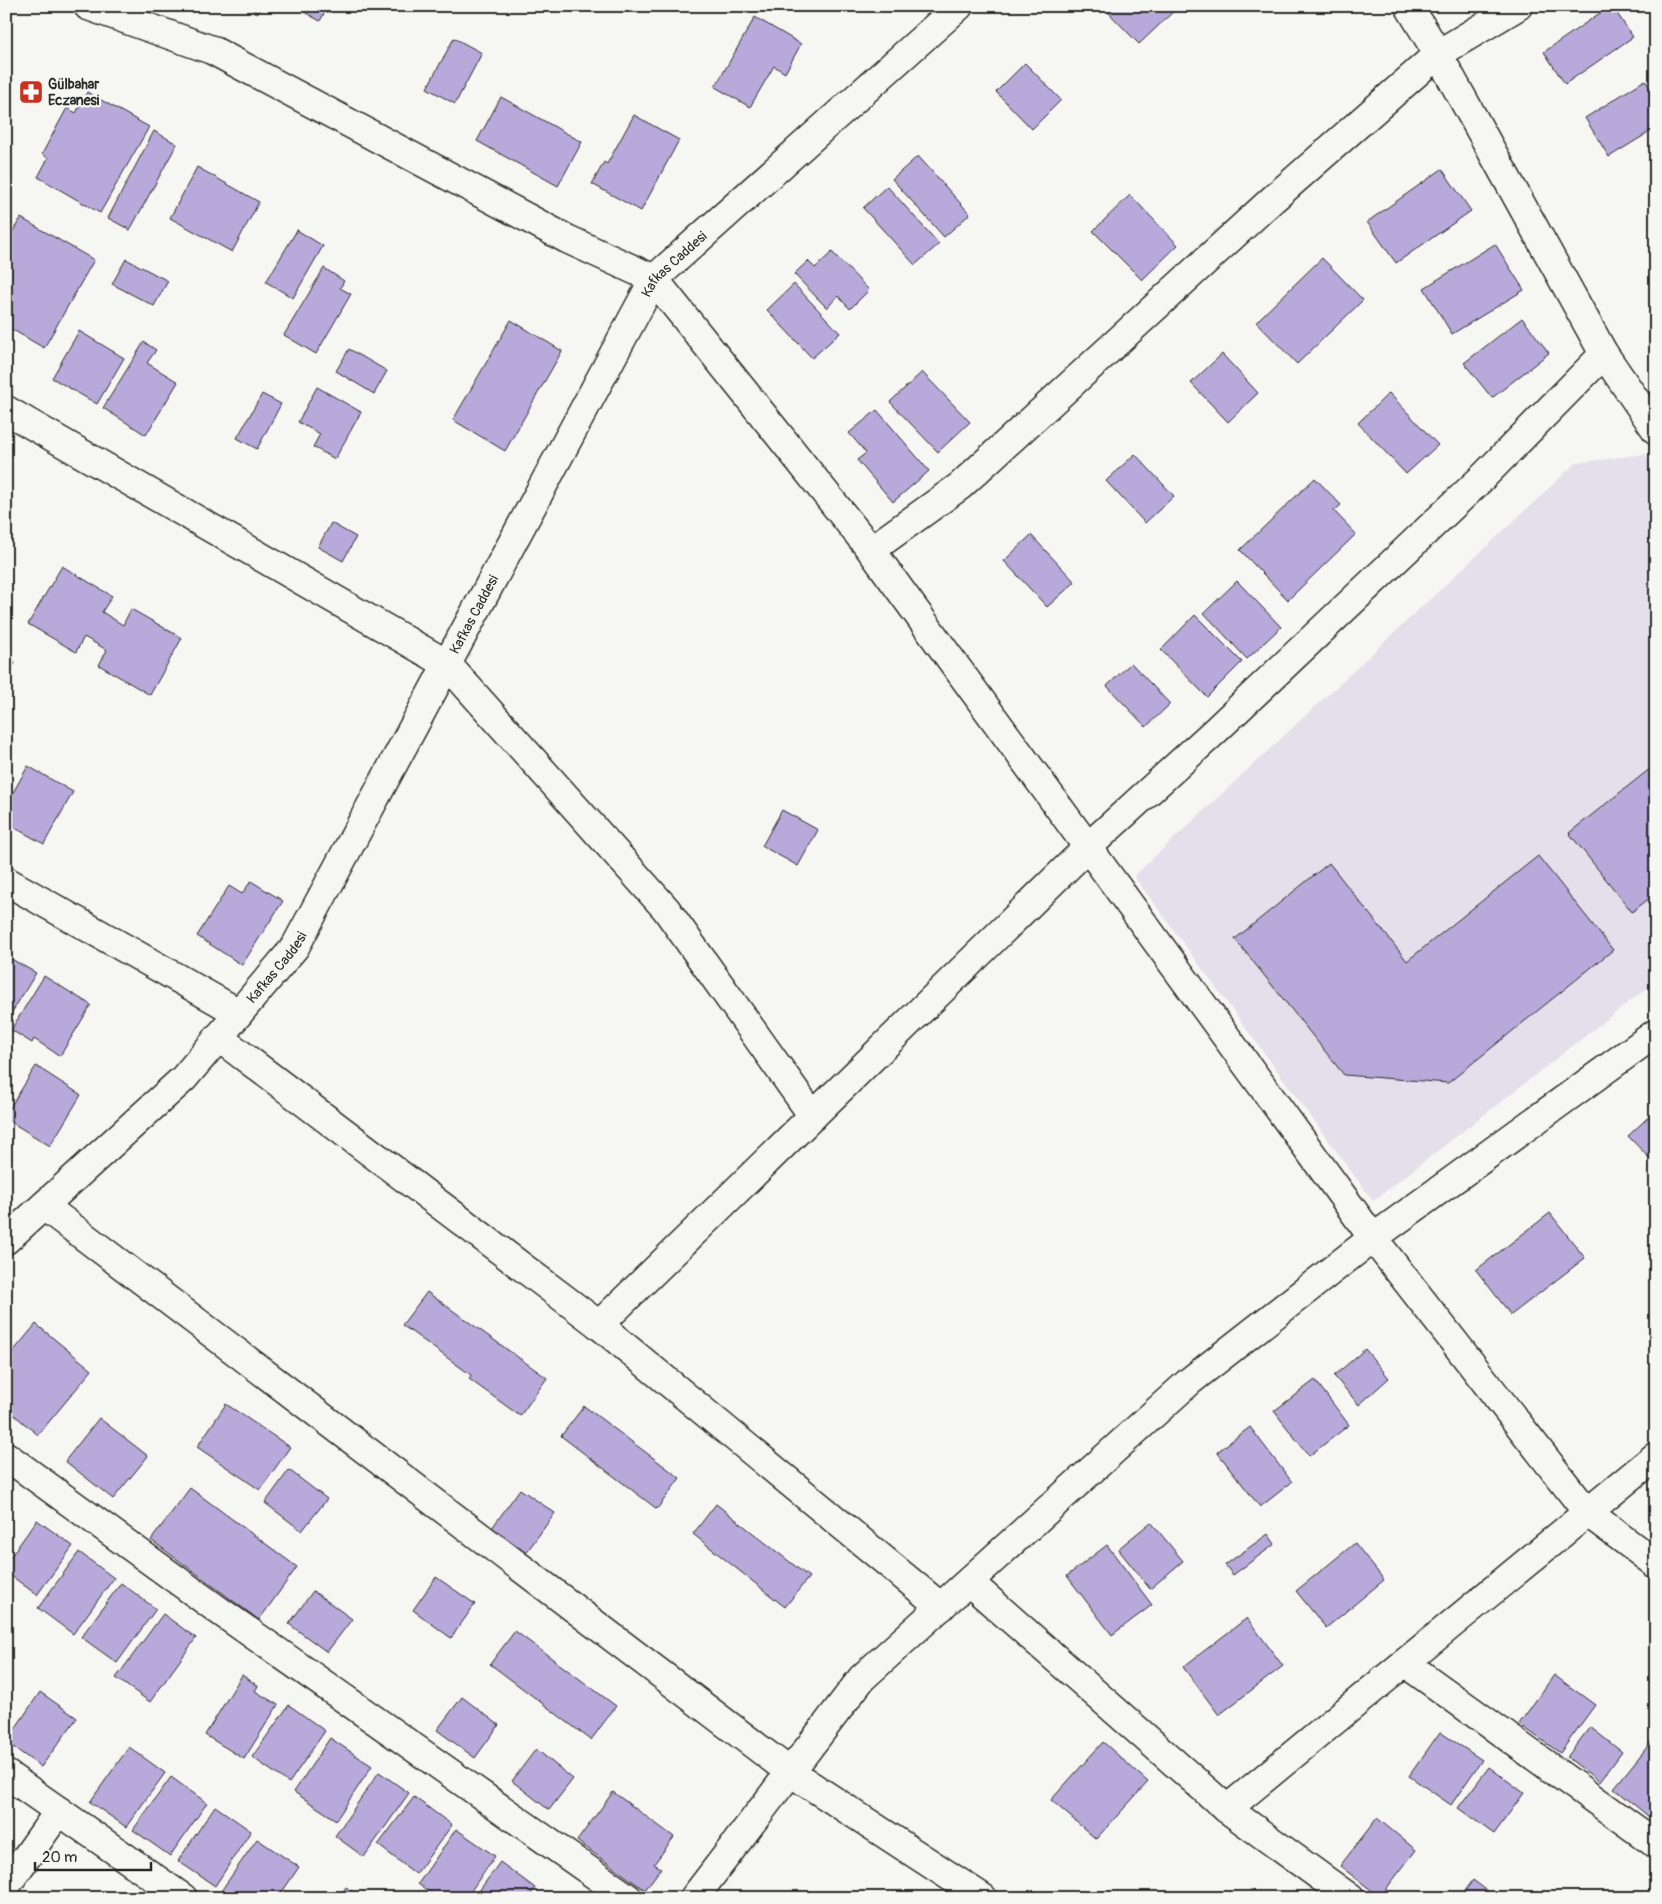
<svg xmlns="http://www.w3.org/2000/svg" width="1662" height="1904" viewBox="0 0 1662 1904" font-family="Pangolin,sans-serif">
<rect width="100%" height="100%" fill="#f6f6f2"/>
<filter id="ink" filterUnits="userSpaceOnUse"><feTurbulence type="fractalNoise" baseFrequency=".02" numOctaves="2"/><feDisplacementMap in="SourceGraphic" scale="10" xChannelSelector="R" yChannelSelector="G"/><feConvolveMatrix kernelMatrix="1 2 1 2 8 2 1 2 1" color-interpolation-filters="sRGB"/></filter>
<g filter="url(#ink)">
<!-- built -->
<polygon fill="#e3dfeb" points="1645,454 1656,471 1656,981 1373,1201 1134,876 1576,463"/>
<!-- building -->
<g fill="#b7a9da" stroke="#2b2b2b">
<polygon points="245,6 262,6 258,13"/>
<polygon points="294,6 328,6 320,21"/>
<polygon points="1102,6 1172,6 1175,10 1139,44"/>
<polygon points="1610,6 1612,6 1633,37 1565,84 1544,52"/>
<polygon points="755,17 801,44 785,73 774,66 750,107 715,87"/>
<polygon points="454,38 482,53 455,104 427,88"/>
<polygon points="1025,63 1061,100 1032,129 996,92"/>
<polygon points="1645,80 1656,97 1656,128 1609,157 1585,118"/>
<polygon points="87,92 149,127 100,213 38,177 48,158 42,154 67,108 76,113"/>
<polygon points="501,97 582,142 558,186 477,141"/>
<polygon points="634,115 679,140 641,211 592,184 604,162 607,164"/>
<polygon points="154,131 177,144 130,230 108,218"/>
<polygon points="918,156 970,214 944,237 892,179"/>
<polygon points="197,167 259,202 232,252 170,218"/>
<polygon points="1442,169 1471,211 1396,263 1367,222"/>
<polygon points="887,186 939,244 915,265 863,208"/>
<polygon points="1130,195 1178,245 1142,280 1093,231"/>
<polygon points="21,218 94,260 44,348 6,326 6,242"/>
<polygon points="297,230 323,246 293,298 266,282"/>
<polygon points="1495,244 1524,290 1452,334 1424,288"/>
<polygon points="832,252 869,290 850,309 838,296 827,308 794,274 808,261 815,268"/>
<polygon points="1322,258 1363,300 1297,364 1256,322"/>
<polygon points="126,259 168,281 154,306 112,284"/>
<polygon points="324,268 344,281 340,288 351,294 316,354 284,335"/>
<polygon points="794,284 840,333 812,358 767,310"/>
<polygon points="1522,318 1549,353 1492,398 1464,363"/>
<polygon points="511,320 562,351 505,451 453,420"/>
<polygon points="79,331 124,358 97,404 52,378"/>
<polygon points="144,342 156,350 147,363 178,382 146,435 103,408"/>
<polygon points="349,349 387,371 374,394 336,371"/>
<polygon points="1222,354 1258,393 1228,422 1191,383"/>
<polygon points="922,372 970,422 938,452 890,402"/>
<polygon points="317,387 361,412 335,459 313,447 320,434 298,422"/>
<polygon points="1389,393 1438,445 1406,474 1358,423"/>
<polygon points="262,394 281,404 257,449 237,438"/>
<polygon points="877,410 929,471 893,502 857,460 866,453 849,433"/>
<polygon points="1135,454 1174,496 1145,523 1106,481"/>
<polygon points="1315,478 1341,505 1334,511 1356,534 1288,600 1240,550"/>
<polygon points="331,523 356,537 343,561 318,547"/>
<polygon points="1031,535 1075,582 1047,607 1004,561"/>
<polygon points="62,566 112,596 102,612 123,625 131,609 182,638 150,695 99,665 107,650 84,637 76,652 28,624"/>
<polygon points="1237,581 1281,627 1247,659 1204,613"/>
<polygon points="1195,615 1242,662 1207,697 1161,650"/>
<polygon points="6,658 15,663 6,679"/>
<polygon points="1131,663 1170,704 1146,727 1107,686"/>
<polygon points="1656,764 1656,893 1632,912 1569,833"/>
<polygon points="28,766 73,792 44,844 6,823 6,805"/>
<polygon points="782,810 818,830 798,866 762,846"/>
<polygon points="1538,856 1613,950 1448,1083 1344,1075 1235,939 1329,863 1407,961"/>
<polygon points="251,881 283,901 242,965 197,936 229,886 242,894"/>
<polygon points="6,956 36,973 6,1022"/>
<polygon points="44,976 91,1005 60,1056 34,1039 32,1043 11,1030"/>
<polygon points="36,1066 81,1095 50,1146 6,1119 6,1114"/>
<polygon points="1656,1110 1656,1165 1628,1136"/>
<polygon points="1550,1213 1585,1258 1511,1315 1476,1270"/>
<polygon points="427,1292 547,1378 520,1416 469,1379 471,1375 402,1325"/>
<polygon points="36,1324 92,1370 38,1435 6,1408 6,1360"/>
<polygon points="1365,1349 1389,1378 1359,1405 1334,1376"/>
<polygon points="1315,1380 1349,1425 1309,1456 1274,1411"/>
<polygon points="226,1404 290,1447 260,1490 197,1447"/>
<polygon points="584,1406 680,1478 657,1509 561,1436"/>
<polygon points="99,1418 148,1456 113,1499 65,1461"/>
<polygon points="1250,1427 1292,1482 1260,1507 1217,1452"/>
<polygon points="289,1470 327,1499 302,1531 265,1503"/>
<polygon points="190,1488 297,1567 259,1620 151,1540"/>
<polygon points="520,1489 555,1513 523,1557 489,1532"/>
<polygon points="716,1504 809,1577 785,1607 693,1534"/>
<polygon points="37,1520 73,1546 37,1595 6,1572 6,1563"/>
<polygon points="1151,1522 1183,1561 1150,1589 1118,1549"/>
<polygon points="1268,1534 1275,1544 1233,1575 1225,1565"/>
<polygon points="1355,1543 1384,1580 1326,1628 1296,1591"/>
<polygon points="1107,1545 1152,1605 1112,1635 1067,1576"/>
<polygon points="79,1552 114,1578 73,1634 38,1608"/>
<polygon points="436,1577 475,1604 451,1638 413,1610"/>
<polygon points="121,1583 156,1609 117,1663 81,1637"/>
<polygon points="313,1591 352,1619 327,1652 289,1624"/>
<polygon points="163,1614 196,1638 150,1702 116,1678"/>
<polygon points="1247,1618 1283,1666 1219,1715 1183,1667"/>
<polygon points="515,1631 616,1706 591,1740 490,1664"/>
<polygon points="242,1675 258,1686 255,1691 278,1705 244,1759 205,1735"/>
<polygon points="1554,1675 1595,1705 1560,1753 1519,1724"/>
<polygon points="40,1692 77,1718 41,1767 6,1742"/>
<polygon points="462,1697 499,1725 475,1758 437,1730"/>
<polygon points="289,1705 325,1731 289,1783 252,1757"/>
<polygon points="1590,1727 1622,1752 1600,1782 1567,1757"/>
<polygon points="1440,1732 1482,1760 1451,1805 1409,1776"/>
<polygon points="330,1738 372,1766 336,1820 294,1792"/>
<polygon points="1652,1741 1656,1744 1656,1819 1654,1821 1614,1788"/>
<polygon points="1103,1742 1148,1782 1096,1839 1051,1800"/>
<polygon points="129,1747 165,1773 126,1827 90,1802"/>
<polygon points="536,1749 573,1779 549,1810 512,1781"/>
<polygon points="1489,1767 1524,1793 1494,1834 1458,1808"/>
<polygon points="379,1772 409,1793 364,1857 335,1836"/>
<polygon points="171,1777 207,1803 170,1856 133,1830"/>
<polygon points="613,1792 674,1837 654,1864 661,1868 645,1890 577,1841"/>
<polygon points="414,1797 452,1825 416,1874 378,1845"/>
<polygon points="215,1806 251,1831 215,1886 178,1861"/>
<polygon points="1377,1818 1416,1850 1380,1897 1340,1866"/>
<polygon points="456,1829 495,1856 466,1898 438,1898 418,1884"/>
<polygon points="257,1839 299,1867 278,1898 225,1898 219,1894"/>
<polygon points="500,1862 535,1888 529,1898 474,1898"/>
<polygon points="1473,1880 1497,1898 1460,1898"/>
<polygon points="346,1887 361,1898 339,1898"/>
</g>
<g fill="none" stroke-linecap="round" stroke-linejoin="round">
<defs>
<g id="minor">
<polyline points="88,6 212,50 567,239 654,279 871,550 1373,1238 1587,1512 1656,1564"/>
<polyline points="1409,6 1438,54 1604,354 1656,430"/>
<polyline points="6,410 447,664 666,909 813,1116"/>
<polyline points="871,550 960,486 1272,200 1438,54 1518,6"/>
<polyline points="6,881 239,1013"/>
<polyline points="218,1037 599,1325 1088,847 1215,731 1480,480 1604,354"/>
<polyline points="44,1206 790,1772 983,1898"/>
<path id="s1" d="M 6,1240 L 184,1078 L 295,947 L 654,279 L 959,6"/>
<polyline points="599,1325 941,1607"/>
<polyline points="6,1456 221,1612 628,1898"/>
<polyline points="969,1582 1227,1809 1350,1898"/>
<polyline points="1405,1663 1656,1844"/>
<polyline points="6,1774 183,1898"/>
<polyline points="1227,1809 1656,1456"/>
<polyline points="6,1886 59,1811"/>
<polyline points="694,1898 862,1678 1190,1381 1373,1238 1656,1033"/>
</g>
</defs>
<!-- minor casing -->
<use href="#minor" stroke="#2b2b2b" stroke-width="31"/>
<!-- minor -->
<use href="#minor" stroke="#f6f6f2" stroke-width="28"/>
</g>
</g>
<!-- icons -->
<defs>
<symbol id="pharmacy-square" viewBox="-11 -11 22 22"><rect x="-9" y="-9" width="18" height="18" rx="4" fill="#c8321e" stroke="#f6f6f2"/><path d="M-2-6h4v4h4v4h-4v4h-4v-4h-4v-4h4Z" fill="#fff"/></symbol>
</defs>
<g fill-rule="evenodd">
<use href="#pharmacy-square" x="17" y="78" width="28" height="28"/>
</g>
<g text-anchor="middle" stroke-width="4.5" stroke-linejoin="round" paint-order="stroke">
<!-- poi labels -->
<g font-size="14" font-weight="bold" fill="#2b2b2b" stroke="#f6f6f2" text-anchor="start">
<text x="48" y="89">Gülbahar<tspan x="48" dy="16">Eczanesi</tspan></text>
</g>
<!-- street labels -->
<g font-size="14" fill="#2b2b2b" stroke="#f6f6f2">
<text dy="5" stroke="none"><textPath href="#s1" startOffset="1195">Kafkas Caddesi</textPath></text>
<text dy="5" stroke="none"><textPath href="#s1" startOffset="790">Kafkas Caddesi</textPath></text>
<text dy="5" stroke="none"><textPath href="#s1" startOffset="385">Kafkas Caddesi</textPath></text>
</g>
</g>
<!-- margin -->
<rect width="1662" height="1904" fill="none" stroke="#f6f6f2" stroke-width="25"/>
<rect x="12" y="12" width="1637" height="1879" fill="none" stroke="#2b2b2b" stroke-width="2" filter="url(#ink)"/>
<!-- scale -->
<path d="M35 1862v8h116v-8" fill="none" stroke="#2b2b2b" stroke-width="2.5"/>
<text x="42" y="1862" font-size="15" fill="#2b2b2b" stroke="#f6f6f2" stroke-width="4" paint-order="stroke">20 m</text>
</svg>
